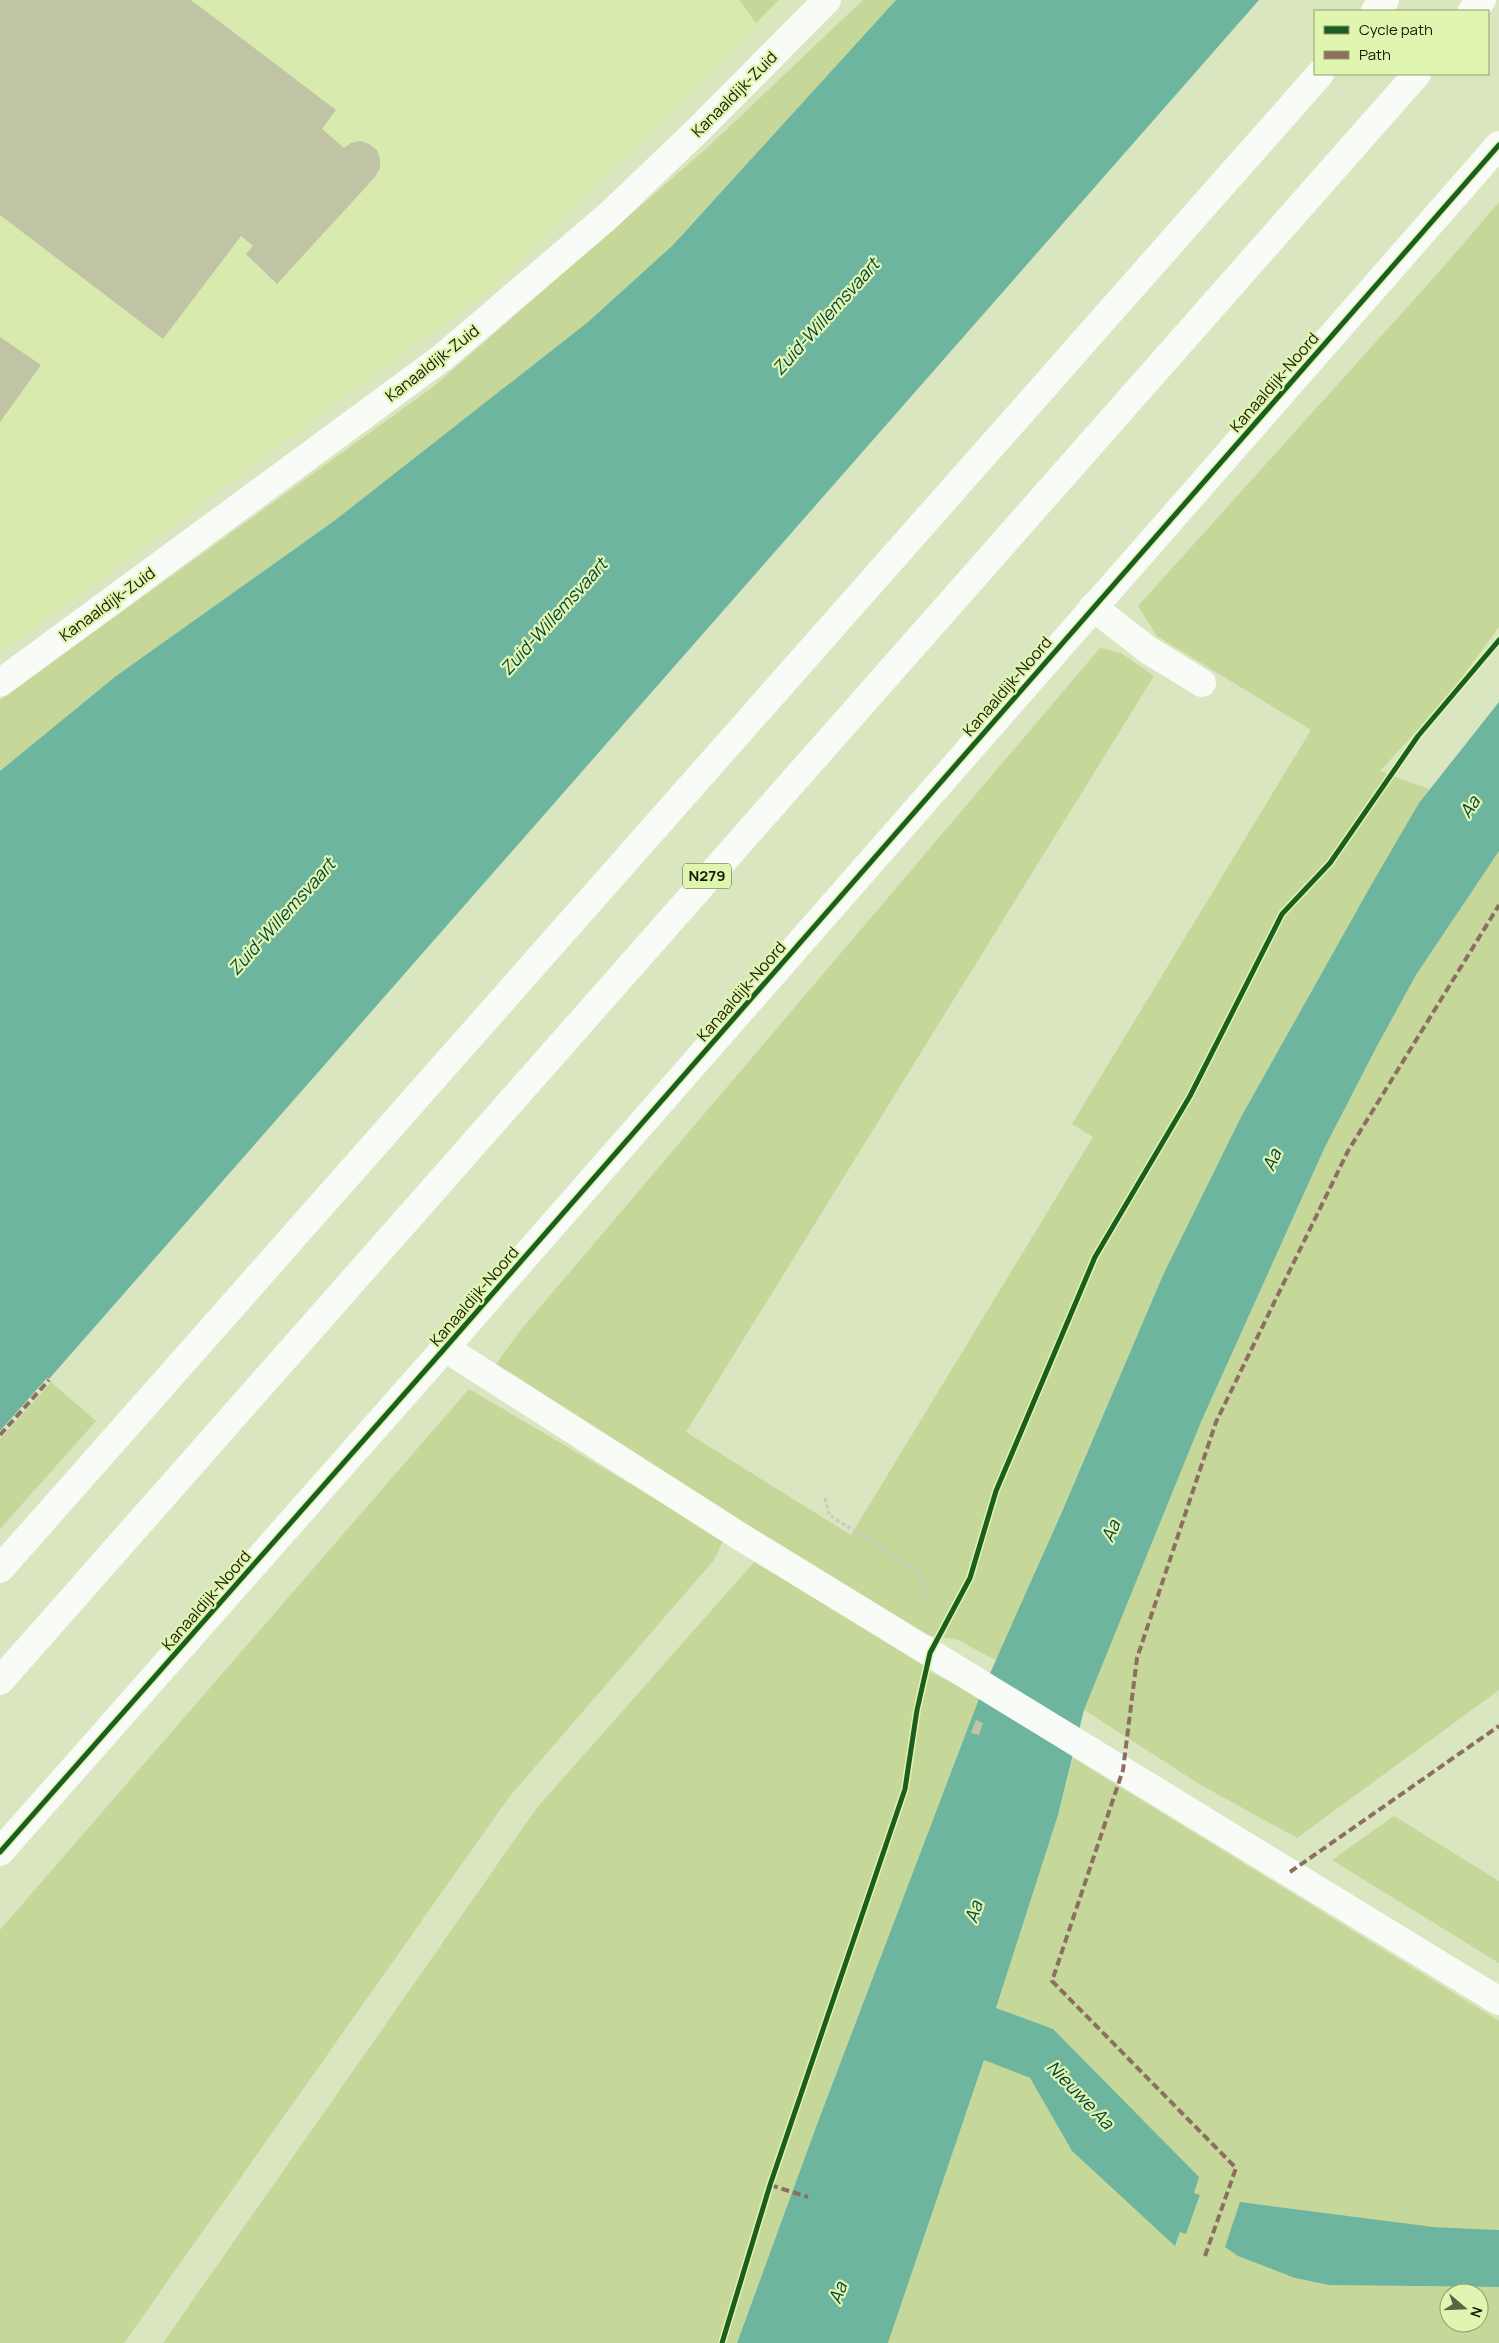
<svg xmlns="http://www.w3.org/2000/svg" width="1499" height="2343" viewBox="0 0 1499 2343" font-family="Manrope,sans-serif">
<rect width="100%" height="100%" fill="#dae6c0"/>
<!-- built -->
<polygon fill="#d8eaae" points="0,0 784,0 497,285 0,653"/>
<!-- green -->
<g fill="#c5d799" fill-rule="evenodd">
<polygon points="739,0 779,0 756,23"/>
<polygon points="863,0 896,0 673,245 588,322 334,521 116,676 0,771 0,700 433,387 708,147"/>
<polygon points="1499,202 1499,627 1447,698 1380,771 1429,789 1370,887 1241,1117 1163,1275 997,1661 958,1640 921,1634 494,1367 519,1332 1100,648 1121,653 1154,676 686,1432 851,1535 1093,1137 1072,1124 1311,730 1157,636 1138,606 1439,272"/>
<polygon points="1499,851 1499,1690 1297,1838 1201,1785 1084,1710 1201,1422 1324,1149 1376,1048 1416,975"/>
<polygon points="51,1382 96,1421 0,1529 0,1439"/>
<polygon points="469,1389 724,1539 714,1560 509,1797 124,2343 0,2343 0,1930"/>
<polygon points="756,1560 917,1656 932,1673 980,1696 816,2127 737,2343 163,2343 536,1809"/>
<path d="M 1073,1758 L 1499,2021 L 1499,2230 L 1433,2227 L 1295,2278 L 1329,2285 L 1499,2287 L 1499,2343 L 888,2343 L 984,2060 L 1030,2078 L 1072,2151 L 1176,2245 L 1180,2231 L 1186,2234 L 1200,2196 L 1194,2193 L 1053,2030 L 996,2008 L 1058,1815 ZM 1449,2293 L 1479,2293 L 1479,2323 L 1449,2323 Z"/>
<polygon points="1394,1816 1499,1881 1499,1963 1332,1860"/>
</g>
<!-- water -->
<g fill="#6eb5a0">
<polygon points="896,0 1259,0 49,1379 47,1378 0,1431 0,771 116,676 334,521 588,322 673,245"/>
<polygon points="1499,702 1499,851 1416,975 1376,1048 1324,1149 1201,1422 1084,1710 1058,1815 996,2008 1053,2029 1199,2177 1194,2193 1200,2195 1186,2234 1180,2232 1175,2246 1072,2151 1030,2078 984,2060 888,2343 737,2343 816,2127 980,1696 1060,1516 1163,1275 1241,1117 1370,887 1419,803"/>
<polygon points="1240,2202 1433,2227 1499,2230 1499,2287 1329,2285 1295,2278 1238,2256 1225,2247"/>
</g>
<!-- building -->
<g fill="#c0c4a5">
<polygon points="0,0 191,0 336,110 322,129 344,148 351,143 360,141 369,144 377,150 380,159 380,168 375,177 277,284 246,254 253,246 241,236 163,339 0,215"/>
<polygon points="0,337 41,365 0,422"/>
<polygon points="976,1720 983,1723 979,1735 971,1733"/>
</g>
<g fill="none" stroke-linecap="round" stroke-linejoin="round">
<!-- path -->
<polyline stroke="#c8ccc0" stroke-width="3" stroke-dasharray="4 2.5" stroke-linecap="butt" points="825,1498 829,1515 922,1573 924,1605"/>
<!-- minor -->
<g stroke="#f9fbf6" stroke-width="28">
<polyline points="1093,607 1148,650 1202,683"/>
<polyline points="0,683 443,357 608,216 700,128 827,0"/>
<polyline points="445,1348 741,1537 1499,2001"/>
<polyline points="0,1852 445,1348 1499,145"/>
</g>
<!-- highway -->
<g stroke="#f9fbf6" stroke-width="28">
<polyline points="1375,11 1385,0"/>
<polyline points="1472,11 1482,0"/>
<polyline points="0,1569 1320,74"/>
<polyline points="0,1681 1417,74"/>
</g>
<!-- quiet -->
<g stroke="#8d6e63" stroke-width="4" stroke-dasharray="8 4" stroke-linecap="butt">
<polyline points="0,1435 49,1380"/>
<polyline points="1290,1872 1499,1726"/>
<polyline points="770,2185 808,2197"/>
<polyline points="1205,2256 1236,2168 1052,1981 1123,1770 1137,1658 1216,1422 1348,1151 1499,905"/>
</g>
<defs>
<g id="cycleway">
<polyline points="0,1852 445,1348 1499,145"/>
<polyline points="722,2343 770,2185 905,1789 917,1710 930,1653 970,1578 996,1491 1095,1257 1190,1096 1282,914 1330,863 1418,736 1499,640"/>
</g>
</defs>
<!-- cycleway casing -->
<use href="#cycleway" stroke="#e0f6b0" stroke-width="8"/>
<!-- cycleway -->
<use href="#cycleway" stroke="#1b5e20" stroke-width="5"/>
</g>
<g text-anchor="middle" stroke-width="4.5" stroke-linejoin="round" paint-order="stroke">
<!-- shield labels -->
<rect fill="#e0f6b0" stroke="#535d37" stroke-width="1" x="683" y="863.5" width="48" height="25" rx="4"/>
<g font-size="15" font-weight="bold" fill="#161c03">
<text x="707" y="881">N279</text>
</g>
<!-- street labels -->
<g font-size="16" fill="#161c03" stroke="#e0f6b0">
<text transform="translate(734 94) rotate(-45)" y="6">Kanaaldijk-Zuid</text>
<text transform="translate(432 363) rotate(-38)" y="6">Kanaaldijk-Zuid</text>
<text transform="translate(1274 382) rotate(-49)" y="6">Kanaaldijk-Noord</text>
<text transform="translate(107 604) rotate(-36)" y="6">Kanaaldijk-Zuid</text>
<text transform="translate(1007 686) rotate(-49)" y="6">Kanaaldijk-Noord</text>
<text transform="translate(741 991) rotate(-49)" y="6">Kanaaldijk-Noord</text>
<text transform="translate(474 1296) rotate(-49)" y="6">Kanaaldijk-Noord</text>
<text transform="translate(206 1600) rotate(-49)" y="6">Kanaaldijk-Noord</text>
</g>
<!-- water labels -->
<g font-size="18" font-style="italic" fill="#06423b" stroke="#e0f6b0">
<text transform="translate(826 317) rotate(-48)" y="6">Zuid-Willemsvaart</text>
<text transform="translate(554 617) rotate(-48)" y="6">Zuid-Willemsvaart</text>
<text transform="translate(1470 807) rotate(-56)" y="6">Aa</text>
<text transform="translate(282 917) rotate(-48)" y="6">Zuid-Willemsvaart</text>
<text transform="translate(1272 1160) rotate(-66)" y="6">Aa</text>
<text transform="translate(1111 1531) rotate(-67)" y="6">Aa</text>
<text transform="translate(974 1912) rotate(-73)" y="6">Aa</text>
<text transform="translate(1080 2095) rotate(46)" y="6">Nieuwe Aa</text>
<text transform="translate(838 2293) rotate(-70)" y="6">Aa</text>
</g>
</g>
<!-- legend -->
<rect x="1314" y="10" width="175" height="65" fill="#e0f6b0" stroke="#8f9f6b"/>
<rect x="1324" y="26" width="25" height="8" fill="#1b5e20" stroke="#8f9f6b"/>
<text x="1359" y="35" font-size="15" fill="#161c03">Cycle path</text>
<rect x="1324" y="51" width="25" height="8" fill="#8d6e63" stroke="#8f9f6b"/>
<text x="1359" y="60" font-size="15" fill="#161c03">Path</text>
<!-- north arrow -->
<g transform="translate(1464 2308) rotate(109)"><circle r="24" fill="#e0f6b0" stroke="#8f9f6b"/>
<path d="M0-4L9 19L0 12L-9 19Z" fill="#5b6345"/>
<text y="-8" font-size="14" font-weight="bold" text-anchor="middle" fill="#161c03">N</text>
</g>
</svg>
